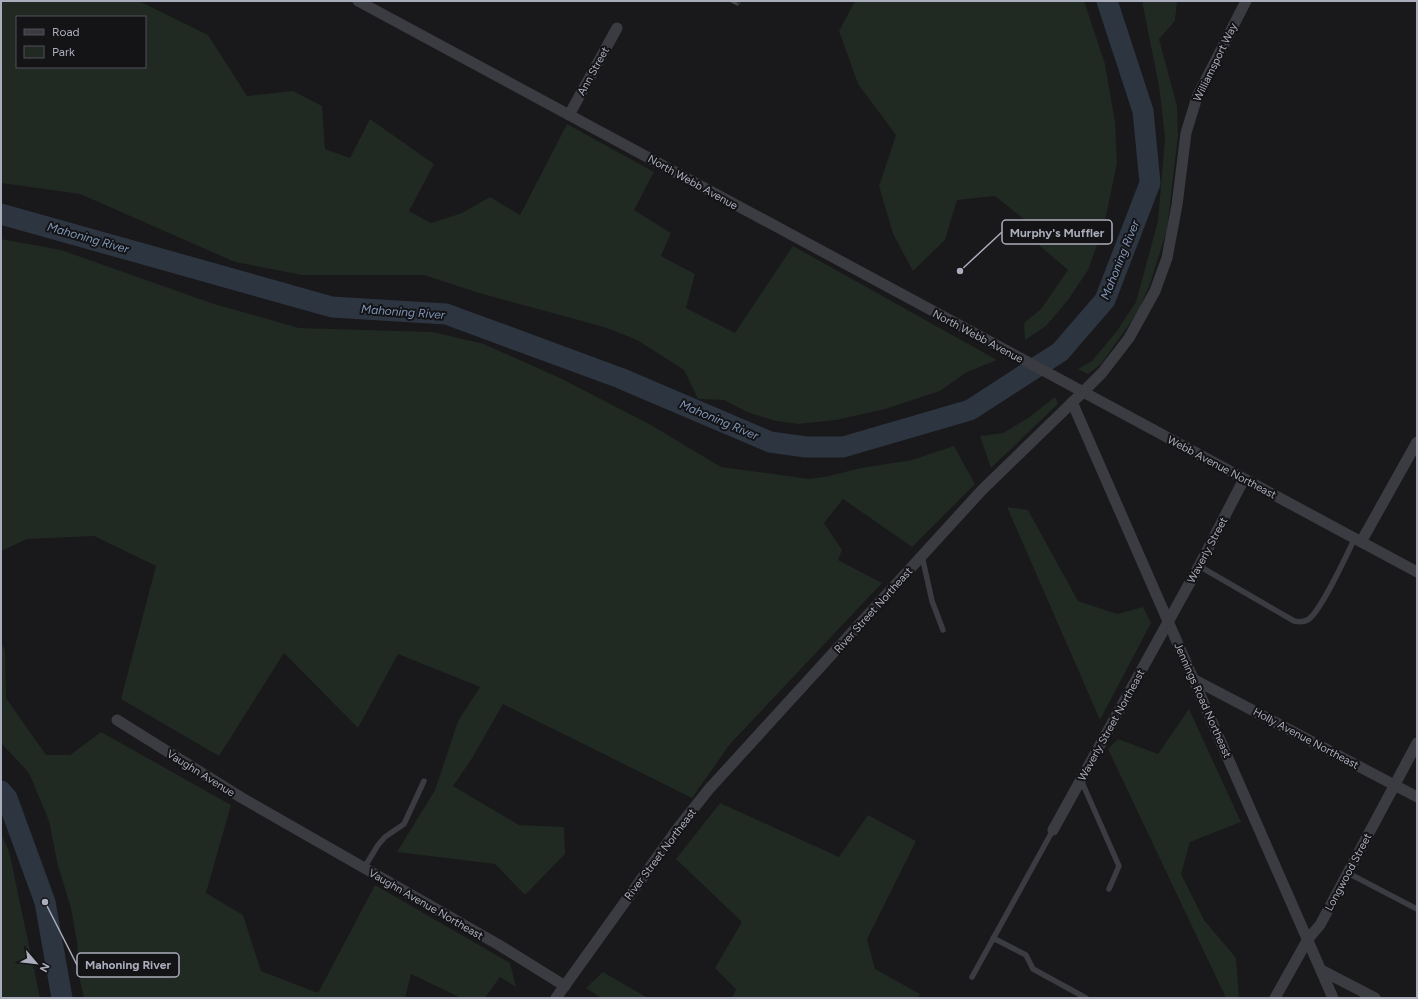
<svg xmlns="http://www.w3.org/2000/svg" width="1418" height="999" viewBox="0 0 1418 999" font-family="Figtree,sans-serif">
<rect width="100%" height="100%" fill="#19181b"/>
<!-- green -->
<g fill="#202922" fill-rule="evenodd">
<path d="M 1,1 L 139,1 L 208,35 L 247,96 L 293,91 L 322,106 L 325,149 L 350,158 L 370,119 L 434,164 L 409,211 L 431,223 L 462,213 L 490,197 L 520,215 L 567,124 L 654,172 L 634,210 L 671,233 L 661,256 L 695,274 L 686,308 L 735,333 L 793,246 L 997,360 L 967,372 L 940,391 L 885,409 L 836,420 L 798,424 L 776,421 L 747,412 L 724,400 L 698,399 L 684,370 L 637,340 L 604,327 L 479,293 L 424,275 L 302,275 L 235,262 L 80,194 L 1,183 ZM 17,17 L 145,17 L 145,67 L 17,67 Z"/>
<polygon points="855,1 1084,1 1105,64 1115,122 1117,163 1104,226 1088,270 1068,300 1046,326 1025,340 1024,323 1041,309 1068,270 1040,246 1030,224 995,196 957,200 945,240 913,271 893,234 879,186 896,135 858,84 839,31"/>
<polygon points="1142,1 1177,1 1175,21 1159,39 1177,106 1178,136 1167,230 1150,284 1138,312 1101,364 1088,374 1078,369 1092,361 1117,331 1136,302 1158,221 1165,138 1159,86"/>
<polygon points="1,239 61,250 214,304 299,328 433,332 484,344 562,379 651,425 721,467 810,479 829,476 861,468 912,460 954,446 975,484 912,547 843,499 824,523 842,550 838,560 882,583 730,744 692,798 503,704 471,760 453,786 519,825 564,827 565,854 525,895 495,864 397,852 435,790 458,721 480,687 398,654 358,728 284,653 219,756 121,699 156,566 94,536 27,539 1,551"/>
<polygon points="1055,397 1058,404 991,468 980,436 1003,433 1028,418"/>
<polygon points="1007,507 1028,510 1078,601 1117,614 1143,607 1151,623 1100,720"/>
<polygon points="1,643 5,650 6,698 46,755 70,755 101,732 231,805 206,893 243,915 261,971 318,993 375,885 510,963 516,987 500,977 485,998 461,998 411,974 405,998 84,998 80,981 77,942 71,908 58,866 49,821 29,773 1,743"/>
<polygon points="1189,709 1241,822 1190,842 1181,874 1204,920 1236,958 1239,998 1226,998 1108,749 1118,739 1158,754"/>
<polygon points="720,803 839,857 868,815 916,841 867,939 875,969 920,994 918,998 732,998 736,989 715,968 742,922 676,859"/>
<polygon points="1,834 9,851 40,998 1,998"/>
<polygon points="603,972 648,998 601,998 586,988"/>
</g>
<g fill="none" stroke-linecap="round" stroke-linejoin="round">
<!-- river -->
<g stroke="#2d3540" stroke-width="21">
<polyline points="1,214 332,307 446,314 620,378 770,442 806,447 843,447 970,410 1060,352 1105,300 1150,183 1143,111 1107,1"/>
<polyline points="1,791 7,798 45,902 62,998"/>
</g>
<!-- service -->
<g stroke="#3b3b42" stroke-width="5.5">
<polyline points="922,556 932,601 943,630"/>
<path d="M 1199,566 L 1294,621 C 1299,622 1305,622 1309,619 C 1322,609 1346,556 1355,538"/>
<polyline points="1081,780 1119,866 1109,889"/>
<polyline points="364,868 378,845 385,837 404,824 424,781"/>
<polyline points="1348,873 1417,909"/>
<polyline points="993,938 1026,955 1033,969 1086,998"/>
<polyline points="972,977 1053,830"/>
</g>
<!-- minor -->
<g stroke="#3b3b42" stroke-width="11">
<polyline points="358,1 1417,572"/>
<polyline points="569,115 617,28"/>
<polyline points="1072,402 1333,998"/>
<polyline points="1361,542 1417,442"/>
<polyline points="1195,680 1417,797"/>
<polyline points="117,720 242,798 499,945 565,986"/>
<polyline points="1053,830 1199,566 1244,479"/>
<polyline points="1321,970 1375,998"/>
<polyline points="556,998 678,828 709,789 982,490 1083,392 1102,373 1129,338 1155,291 1167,258 1177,205 1186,133 1197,97 1246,1"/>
<polyline points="1275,998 1308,939 1320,925 1417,743"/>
</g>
</g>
<!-- wall -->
<polygon fill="#47484d" points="728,1 741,1 738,6"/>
<!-- shaded-wall -->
<polygon fill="#303034" points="736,1 741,1 738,6"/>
<g text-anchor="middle" stroke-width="4" stroke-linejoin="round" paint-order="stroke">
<!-- street labels -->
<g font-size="11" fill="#aaadbb" stroke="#141316">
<text transform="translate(1215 62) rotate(-64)" y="4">Williamsport Way</text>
<text transform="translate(593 71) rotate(-61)" y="4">Ann Street</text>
<text transform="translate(693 182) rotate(29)" y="4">North Webb Avenue</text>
<text transform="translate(978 336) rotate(28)" y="4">North Webb Avenue</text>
<text transform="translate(1222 467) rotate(28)" y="4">Webb Avenue Northeast</text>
<text transform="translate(1207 550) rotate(-62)" y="4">Waverly Street</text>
<text transform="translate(873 610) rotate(-48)" y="4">River Street Northeast</text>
<text transform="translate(1203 700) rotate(66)" y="4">Jennings Road Northeast</text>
<text transform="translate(1111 725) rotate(-61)" y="4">Waverly Street Northeast</text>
<text transform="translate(1306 738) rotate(28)" y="4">Holly Avenue Northeast</text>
<text transform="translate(201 773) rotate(32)" y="4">Vaughn Avenue</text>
<text transform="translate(660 854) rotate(-53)" y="4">River Street Northeast</text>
<text transform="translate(1348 872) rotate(-62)" y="4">Longwood Street</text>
<text transform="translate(426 904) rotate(30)" y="4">Vaughn Avenue Northeast</text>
</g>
<!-- water labels -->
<g font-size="12" font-style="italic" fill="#7f97b9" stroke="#141316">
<text transform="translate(88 238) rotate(16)" y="4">Mahoning River</text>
<text transform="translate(1120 260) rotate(-68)" y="4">Mahoning River</text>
<text transform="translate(403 312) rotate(4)" y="4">Mahoning River</text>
<text transform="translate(719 420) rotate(23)" y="4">Mahoning River</text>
</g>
</g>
<!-- callouts -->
<path fill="none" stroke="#aaadbb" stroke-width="1.5" d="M960 271L1002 232M45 902L77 965"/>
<g fill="#aaadbb" stroke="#141316" stroke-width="1.5">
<circle cx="960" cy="271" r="4"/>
<circle cx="45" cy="902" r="4"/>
</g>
<g fill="#141316" stroke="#aaadbb" stroke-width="1.5">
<rect x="1002" y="220" width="110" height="24" rx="4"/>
<rect x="77" y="953" width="102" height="24" rx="4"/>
</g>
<g font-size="12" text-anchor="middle" font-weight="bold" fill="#aaadbb">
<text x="1057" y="237">Murphy's Muffler</text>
<text x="128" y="969">Mahoning River</text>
</g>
<!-- border -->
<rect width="1418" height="999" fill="none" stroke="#aaadbb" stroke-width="4"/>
<!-- legend -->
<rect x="16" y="16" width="130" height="52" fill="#141316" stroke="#505158"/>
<rect x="24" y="29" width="20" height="6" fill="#3b3b42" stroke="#505158"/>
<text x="52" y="36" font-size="12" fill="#aaadbb">Road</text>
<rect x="24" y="46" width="20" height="12" fill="#202922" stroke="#505158"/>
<text x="52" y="56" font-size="12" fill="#aaadbb">Park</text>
<!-- north arrow -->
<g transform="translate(36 963) rotate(118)" stroke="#141316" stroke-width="3" paint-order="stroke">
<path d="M0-3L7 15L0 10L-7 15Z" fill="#aaadbb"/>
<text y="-6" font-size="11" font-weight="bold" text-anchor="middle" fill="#aaadbb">N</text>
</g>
</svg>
